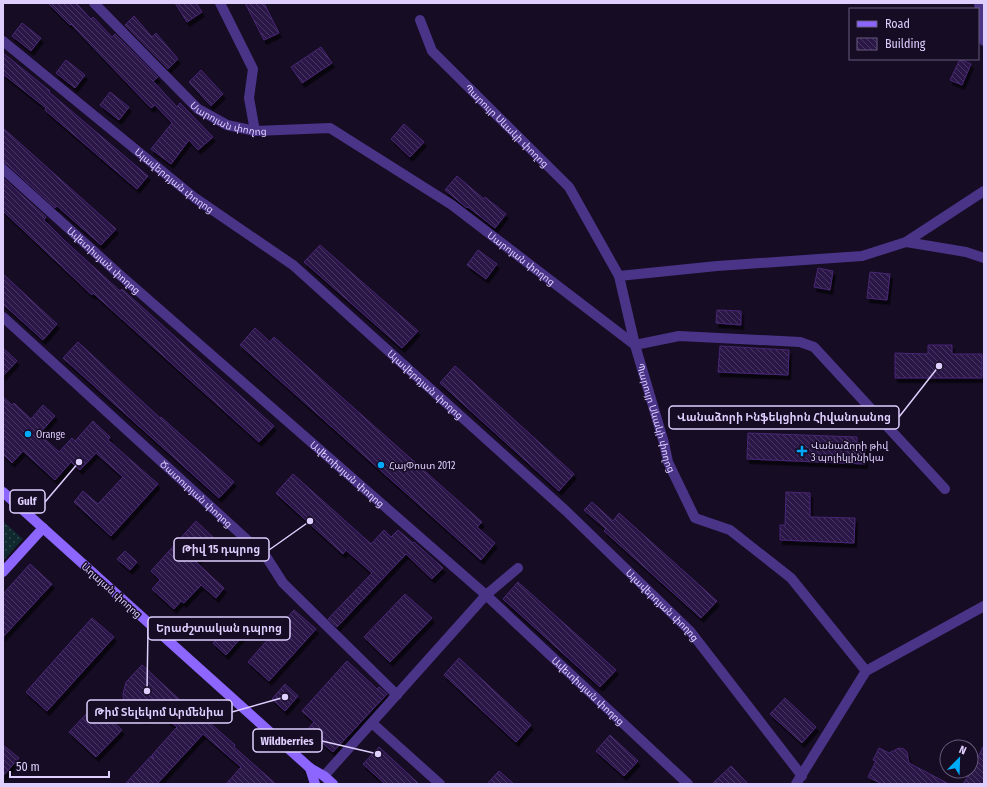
<svg xmlns="http://www.w3.org/2000/svg" width="987" height="787" viewBox="0 0 987 787" font-family="'Fira Sans Condensed','Noto Sans Armenian',sans-serif">
<defs>
<pattern id="park-dots" width="8" height="8" patternUnits="userSpaceOnUse"><rect width="8" height="8" fill="#0f292e"/><path d="M2 2h.1M6 6h.1" fill="none" stroke="#32474d" stroke-width="1.8" stroke-linecap="round"/></pattern>
<pattern id="building-back-hatch" width="6" height="6" patternUnits="userSpaceOnUse"><rect width="6" height="6" fill="#2b1746"/><path d="M-1 5l2 2M0 0l6 6M5-1l2 2" fill="none" stroke="#493862"/></pattern>
<filter id="shadow"><feDropShadow dx="2.5" dy="4.5" stdDeviation="0" flood-color="#0009"/></filter>
</defs>
<rect width="100%" height="100%" fill="#160c24"/>
<!-- park -->
<polygon fill="url(#park-dots)" points="3,521 23,539 3,561"/>
<!-- building -->
<g fill="url(#building-back-hatch)" stroke="#482774" filter="url(#shadow)">
<polygon points="48,3 76,3 91,19 93,17 112,37 115,34 158,77 153,81 177,107 180,103 213,137 198,150 189,140 171,164 151,149 172,123 155,105 151,108 71,24 70,25"/>
<polygon points="175,3 196,3 202,12 187,22"/>
<polygon points="245,3 264,3 279,33 264,40"/>
<polygon points="134,16 152,37 156,33 178,59 168,69 125,25"/>
<polygon points="22,23 41,38 31,51 12,36"/>
<polygon points="321,47 332,63 302,83 291,67"/>
<polygon points="3,53 50,91 49,92 148,176 137,189 45,110 46,108 3,74"/>
<polygon points="960,59 971,64 962,85 950,80"/>
<polygon points="66,60 85,75 75,88 56,73"/>
<polygon points="201,70 223,94 211,106 189,82"/>
<polygon points="110,92 129,107 119,120 100,105"/>
<polygon points="404,124 424,142 410,157 391,139"/>
<polygon points="3,128 116,229 101,245 57,206 55,208 7,164 3,163"/>
<polygon points="457,176 484,199 485,197 506,214 495,228 468,207 467,208 445,190"/>
<polygon points="3,178 46,217 44,220 65,241 120,291 122,289 274,426 259,442 93,293 92,295 3,211"/>
<polygon points="320,245 418,331 402,348 304,262"/>
<polygon points="478,250 497,264 486,279 467,265"/>
<polygon points="818,268 833,271 830,290 814,287"/>
<polygon points="870,272 890,274 887,300 867,298"/>
<polygon points="3,274 57,324 43,340 3,304"/>
<polygon points="717,310 741,311 741,325 716,323"/>
<polygon points="255,328 270,342 274,337 482,522 477,527 495,543 481,560 240,345"/>
<polygon points="78,342 160,418 161,417 234,482 219,498 63,358"/>
<polygon points="928,345 952,345 952,354 982,354 982,378 895,378 895,353 928,354"/>
<polygon points="720,346 789,350 788,375 718,372"/>
<polygon points="3,348 17,361 3,376"/>
<polygon points="455,366 574,474 559,491 440,383"/>
<polygon points="3,397 12,405 14,403 31,419 43,405 55,416 39,434 59,452 72,438 75,441 93,421 110,437 108,440 158,484 111,536 74,502 83,491 98,504 123,477 96,453 80,470 71,462 55,480 23,451 12,463 3,454"/>
<polygon points="748,433 857,437 857,443 865,443 865,464 747,459"/>
<polygon points="293,474 371,544 384,530 391,537 398,530 413,543 414,542 443,568 432,579 406,554 337,627 328,619 372,573 346,550 343,554 276,493"/>
<polygon points="786,492 810,493 810,517 855,518 854,543 780,540 780,525 785,525"/>
<polygon points="592,502 613,521 619,513 717,601 701,618 604,531 606,529 584,510"/>
<polygon points="196,521 216,540 196,562 224,588 216,598 201,585 184,603 181,601 174,609 152,589 160,580 151,571"/>
<polygon points="125,551 137,562 130,570 117,559"/>
<polygon points="30,564 52,584 3,637 3,594"/>
<polygon points="518,582 616,670 600,687 503,599"/>
<polygon points="405,594 432,618 390,662 364,637"/>
<polygon points="294,610 316,629 269,681 248,662"/>
<polygon points="92,618 114,637 47,711 26,692"/>
<polygon points="232,621 246,632 226,655 213,643"/>
<polygon points="459,658 531,725 516,742 444,675"/>
<polygon points="347,661 377,689 379,687 387,694 333,752 307,730 314,722 302,711"/>
<polygon points="142,665 192,711 194,709 235,745 234,747 276,784 226,784 241,767 203,734 157,784 125,784 151,756 154,759 152,755 177,727 160,714 149,719 143,720 130,716 124,706 123,694 126,682"/>
<polygon points="285,684 298,696 285,711 272,699"/>
<polygon points="785,698 816,727 802,743 770,714"/>
<polygon points="95,705 122,730 96,757 69,732"/>
<polygon points="610,735 638,761 624,776 596,751"/>
<polygon points="3,745 19,758 3,776"/>
<polygon points="984,745 984,784 963,784 971,771"/>
<polygon points="379,747 419,784 385,784 363,764"/>
<polygon points="879,748 889,753 899,748 904,749 907,752 909,763 949,784 882,784 868,777 876,761 873,760"/>
<polygon points="731,766 748,784 712,784"/>
<polygon points="499,771 514,784 487,784"/>
</g>
<g fill="none" stroke-linecap="round" stroke-linejoin="round">
<!-- minor -->
<g stroke="#493487" stroke-width="10">
<path id="s1" d="M 94,3 L 198,109 L 227,125 L 255,131 L 330,128 L 452,205 L 635,345 L 679,336 L 800,342 L 814,347 L 945,489"/>
<polyline points="220,3 253,69 249,98 255,131"/>
<polyline points="979,3 984,41"/>
<path id="s2" d="M 420,20 L 432,51 L 569,187 L 619,276 L 635,345 L 664,443 L 668,462 L 695,518 L 730,530 L 791,578 L 866,671 L 796,784"/>
<path id="s3" d="M 3,41 L 195,198 L 293,265 L 565,510 L 690,631 L 802,776"/>
<path id="s4" d="M 3,169 L 120,275 L 486,595 L 688,784"/>
<polyline points="906,242 966,252 984,258"/>
<polyline points="619,276 717,266 862,256 906,242 984,191"/>
<path id="s5" d="M 3,317 L 267,558 L 283,583 L 397,695"/>
<polyline points="866,671 984,606"/>
<polyline points="372,723 440,784"/>
<polyline points="324,776 486,595 518,568"/>
</g>
<!-- secondary -->
<g stroke="#8c66ff" stroke-width="10">
<polyline points="3,492 310,768 324,776 333,784"/>
<polyline points="3,572 43,528"/>
<polyline points="310,768 315,784"/>
</g>
</g>
<!-- markers -->
<g fill="#00aafa" stroke="#160c24" stroke-width="1.5">
<circle cx="28" cy="434" r="4"/>
<path d="M800 445h4v4h4v4h-4v4h-4v-4h-4v-4h4z"/>
<circle cx="381" cy="465" r="4"/>
</g>
<g text-anchor="middle" stroke-width="3" stroke-linejoin="round" paint-order="stroke">
<!-- street labels -->
<g font-size="10" fill="#dfcfff" stroke="#160c24">
<text dy="4" stroke="none"><textPath href="#s1" startOffset="181">Սարոյան փողոց</textPath></text>
<text dy="4" stroke="none"><textPath href="#s2" startOffset="139">Պարույր Սևակի փողոց</textPath></text>
<text dy="4" stroke="none"><textPath href="#s3" startOffset="221">Ալավերդյան փողոց</textPath></text>
<text dy="4" stroke="none"><textPath href="#s1" startOffset="517">Սարոյան փողոց</textPath></text>
<text dy="4" stroke="none"><textPath href="#s4" startOffset="136">Ավետիսյան փողոց</textPath></text>
<text dy="4" stroke="none"><textPath href="#s3" startOffset="545">Ալավերդյան փողոց</textPath></text>
<text dy="4" stroke="none"><textPath href="#s2" startOffset="475">Պարույր Սևակի փողոց</textPath></text>
<text dy="4" stroke="none"><textPath href="#s4" startOffset="460">Ավետիսյան փողոց</textPath></text>
<text dy="4" stroke="none"><textPath href="#s5" startOffset="262">Ծատուրյան փողոց</textPath></text>
<text transform="translate(112 590) rotate(42)" y="4">Աղայան փողոց</text>
<text dy="4" stroke="none"><textPath href="#s3" startOffset="869">Ալավերդյան փողոց</textPath></text>
<text dy="4" stroke="none"><textPath href="#s4" startOffset="784">Ավետիսյան փողոց</textPath></text>
</g>
<!-- poi labels -->
<g font-size="10" fill="#dfcfff" stroke="#160c24" text-anchor="start">
<text x="36" y="438">Orange</text>
<text x="811" y="449">Վանաձորի թիվ<tspan x="811" dy="12">3 պոլիկլինիկա</tspan></text>
<text x="389" y="469">ՀայՓոստ 2012</text>
</g>
</g>
<!-- callouts -->
<path fill="none" stroke="#dfcfff" stroke-width="1.5" d="M939 366L899 417M79 462L45 502M310 521L269 550M147 691L148 628M285 697L232 712M378 754L322 741"/>
<g fill="#dfcfff" stroke="#160c24" stroke-width="1.5">
<circle cx="939" cy="366" r="4"/>
<circle cx="79" cy="462" r="4"/>
<circle cx="310" cy="521" r="4"/>
<circle cx="147" cy="691" r="4"/>
<circle cx="285" cy="697" r="4"/>
<circle cx="378" cy="754" r="4"/>
</g>
<g fill="#160c24" stroke="#dfcfff" stroke-width="1.5">
<rect x="669" y="406" width="230" height="23" rx="4"/>
<rect x="10" y="490" width="35" height="23" rx="4"/>
<rect x="174" y="538" width="95" height="23" rx="4"/>
<rect x="148" y="617" width="142" height="23" rx="4"/>
<rect x="87" y="700" width="145" height="23" rx="4"/>
<rect x="253" y="729" width="69" height="23" rx="4"/>
</g>
<g font-size="11" text-anchor="middle" font-weight="bold" fill="#dfcfff">
<text x="784" y="421">Վանաձորի Ինֆեկցիոն Հիվանդանոց</text>
<text x="27" y="505">Gulf</text>
<text x="221" y="553">Թիվ 15 դպրոց</text>
<text x="219" y="632">Երաժշտական դպրոց</text>
<text x="159" y="716">Թիմ Տելեկոմ Արմենիա</text>
<text x="287" y="745">Wildberries</text>
</g>
<!-- border -->
<rect width="987" height="787" fill="none" stroke="#dfcfff" stroke-width="8"/>
<!-- legend -->
<rect x="849" y="8" width="130" height="52" fill="#160c24" stroke="#665a7c"/>
<rect x="857" y="21" width="20" height="6" fill="#8c66ff" stroke="#665a7c"/>
<text x="885" y="28" font-size="12" fill="#dfcfff">Road</text>
<rect x="857" y="38" width="20" height="12" fill="url(#building-back-hatch)" stroke="#665a7c"/>
<text x="885" y="48" font-size="12" fill="#dfcfff">Building</text>
<!-- north arrow -->
<g transform="translate(959 759) rotate(23)"><circle r="19" fill="#160c24" stroke="#665a7c"/>
<path d="M0-3L7 15L0 10L-7 15Z" fill="#00aafa"/>
<text y="-6" font-size="11" font-weight="bold" text-anchor="middle" fill="#dfcfff">N</text>
</g>
<!-- scale -->
<path d="M10 771v6h99v-6" fill="none" stroke="#dfcfff" stroke-width="2"/>
<text x="16" y="771" font-size="12" fill="#dfcfff" stroke="#160c24" stroke-width="3" paint-order="stroke">50 m</text>
</svg>
